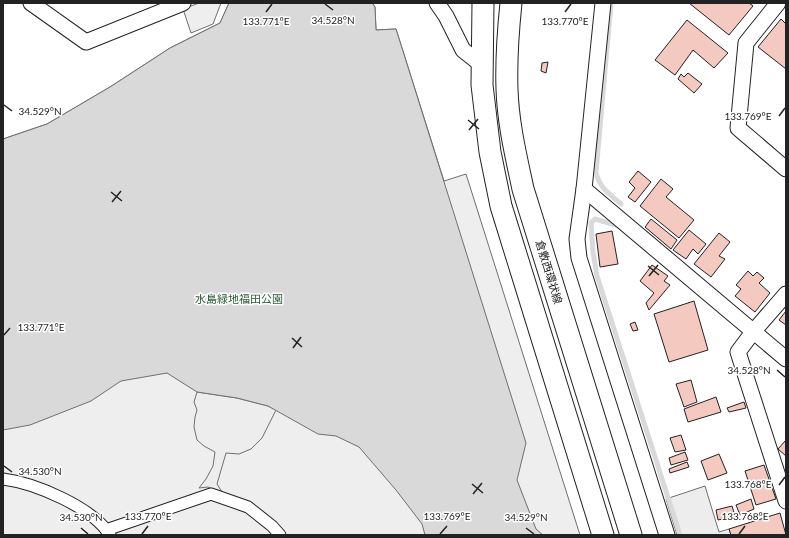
<svg xmlns="http://www.w3.org/2000/svg" width="789" height="538" viewBox="0 0 789 538" font-family="Lato,'Noto Sans JP',sans-serif">
<rect width="100%" height="100%" fill="#fff"/>
<!-- green -->
<g fill="#eee" stroke="#6f6f6f">
<polygon points="199,3 221,3 213,24 191,33 183,9"/>
<polygon points="229,3 372,3 375,7 376,30 396,29 444,181 466,174 580,535 3,535 3,139 47,124 110,87 170,48 220,23"/>
</g>
<!-- parking -->
<g fill="#ededed" stroke="#6f6f6f">
<polygon points="197,392 237,398 268,406 276,410 262,438 251,449 239,454 226,453 217,484 222,492 208,487 199,488 206,479 213,466 215,452 204,446 197,440 194,427 195,417 197,410 194,402"/>
<polygon points="705,486 719,532 729,529 731,535 677,535 666,499"/>
</g>
<!-- water -->
<polygon fill="#d9d9d9" stroke="#6f6f6f" points="229,3 372,3 375,7 376,30 396,29 526,443 517,480 536,529 543,535 425,535 422,524 396,490 359,447 336,436 318,434 268,406 237,398 197,392 167,373 121,381 91,401 30,425 3,430 3,139 47,124 110,87 170,48 220,23"/>
<g fill="none" stroke-linecap="round" stroke-linejoin="round">
<!-- stream -->
<g stroke="#d9d9d9" stroke-width="5">
<path d="M 611,3 L 596,172 C 599,188 610,194 621,204"/>
<polyline points="619,226 595,219 591,223 593,252 597,276 680,535"/>
</g>
</g>
<!-- building -->
<g fill="#f3c9c0" stroke="#222">
<polygon points="689,3 749,3 753,6 729,35"/>
<polygon points="781,19 786,24 786,69 758,47"/>
<polygon points="687,20 728,53 714,68 693,50 675,75 655,60"/>
<polygon points="548,62 546,73 541,71 542,63"/>
<polygon points="688,73 702,84 694,93 678,79 681,74 684,77"/>
<polygon points="638,171 651,182 635,202 628,197 635,188 629,182"/>
<polygon points="661,179 673,189 666,197 694,220 679,238 640,206"/>
<polygon points="651,219 677,240 671,249 645,227"/>
<polygon points="689,230 706,244 698,254 693,249 686,259 673,250"/>
<polygon points="612,231 618,264 600,267 596,234"/>
<polygon points="719,233 730,242 719,256 725,259 711,277 694,264"/>
<polygon points="652,265 668,276 664,281 670,285 649,310 646,303 654,293 640,281"/>
<polygon points="748,271 753,276 757,272 764,278 759,283 770,293 755,312 735,296 741,289 736,285"/>
<polygon points="694,301 708,350 669,362 654,314"/>
<polygon points="786,311 786,325 779,320"/>
<polygon points="635,322 638,330 633,331 630,324"/>
<polygon points="691,380 697,402 684,407 676,384"/>
<polygon points="716,397 721,412 688,422 684,409"/>
<polygon points="744,402 746,408 729,412 727,408"/>
<polygon points="681,435 686,450 675,452 670,438"/>
<polygon points="786,440 786,456 778,449"/>
<polygon points="685,452 688,460 671,465 669,458"/>
<polygon points="719,454 727,473 708,480 701,461"/>
<polygon points="687,462 689,467 670,473 669,469"/>
<polygon points="764,465 776,499 756,505 745,471"/>
<polygon points="751,499 754,509 740,515 736,505"/>
<polygon points="732,506 735,516 718,520 716,510"/>
<polygon points="780,513 786,535 731,535 729,529"/>
</g>
<g fill="none" stroke-linecap="round" stroke-linejoin="round">
<defs>
<g id="pedestrian">
<path d="M 3,479 C 35,483 92,507 110,535"/>
<polyline points="106,530 211,494 248,507 272,526 280,535"/>
</g>
<g id="minor">
<polyline points="31,3 86,42 183,3"/>
<polyline points="437,3 446,16 463,50 482,65"/>
<polyline points="603,3 584,189 786,359"/>
<polyline points="778,3 746,43 738,128 786,169"/>
<polyline points="584,189 577,239 579,258 667,535"/>
<polyline points="786,294 753,332 738,352 786,501"/>
</g>
<g id="secondary">
<polyline points="483,3 482,85 490,152 501,206 603,535"/>
<path d="M 511,3 C 508,32 506,60 507,89 C 508,123 516,156 523,189 L 631,535"/>
</g>
</defs>
<!-- pedestrian casing -->
<use href="#pedestrian" stroke="#222" stroke-width="13"/>
<!-- minor casing -->
<use href="#minor" stroke="#222" stroke-width="17"/>
<!-- secondary casing -->
<use href="#secondary" stroke="#222" stroke-width="23"/>
<!-- pedestrian -->
<use href="#pedestrian" stroke="#fff" stroke-width="11"/>
<!-- minor -->
<use href="#minor" stroke="#fff" stroke-width="15"/>
<!-- secondary -->
<use href="#secondary" stroke="#fff" stroke-width="21"/>
</g>
<!-- ticks -->
<path fill="none" stroke="#222" stroke-width="1.5" d="M 325,4 L 333,10M 266,12 L 272,4M 565,12 L 571,4M 4,105 L 12,111M 779,116 L 785,108M 468,120 L 479,129M 469,130 L 478,119M 111,192 L 122,201M 112,202 L 121,191M 648,266 L 659,275M 649,276 L 658,265M 4,335 L 10,328M 292,338 L 302,347M 293,348 L 301,337M 777,370 L 785,377M 4,466 L 12,472M 472,484 L 483,493M 779,485 L 785,477M 473,494 L 482,483M 81,528 L 88,534M 526,528 L 534,534M 142,534 L 148,526M 440,534 L 447,526M 739,534 L 745,526"/>
<g text-anchor="middle" stroke-width="3" stroke-linejoin="round" paint-order="stroke">
<!-- street labels -->
<g font-size="11" fill="#222" stroke="#fff">
<text transform="translate(549 272) rotate(73)" y="4">倉敷西環状線</text>
</g>
<!-- park labels -->
<g font-size="11" fill="#2f5e38" stroke="#fff">
<text x="239" y="303">水島緑地福田公園</text>
</g>
</g>
<g font-size="10" text-anchor="middle" fill="#222" stroke="#fff" stroke-width="3" stroke-linejoin="round" paint-order="stroke">
<text x="333" y="24">34.528°N</text>
<text x="266" y="25">133.771°E</text>
<text x="565" y="25">133.770°E</text>
<text x="40" y="115">34.529°N</text>
<text x="748" y="120">133.769°E</text>
<text x="41" y="331">133.771°E</text>
<text x="749" y="374">34.528°N</text>
<text x="40" y="475">34.530°N</text>
<text x="748" y="488">133.768°E</text>
<text x="148" y="520">133.770°E</text>
<text x="447" y="520">133.769°E</text>
<text x="745" y="520">133.768°E</text>
<text x="81" y="521">34.530°N</text>
<text x="526" y="521">34.529°N</text>
</g>
<!-- border -->
<rect width="789" height="538" fill="none" stroke="#222222" stroke-width="8"/>
</svg>
